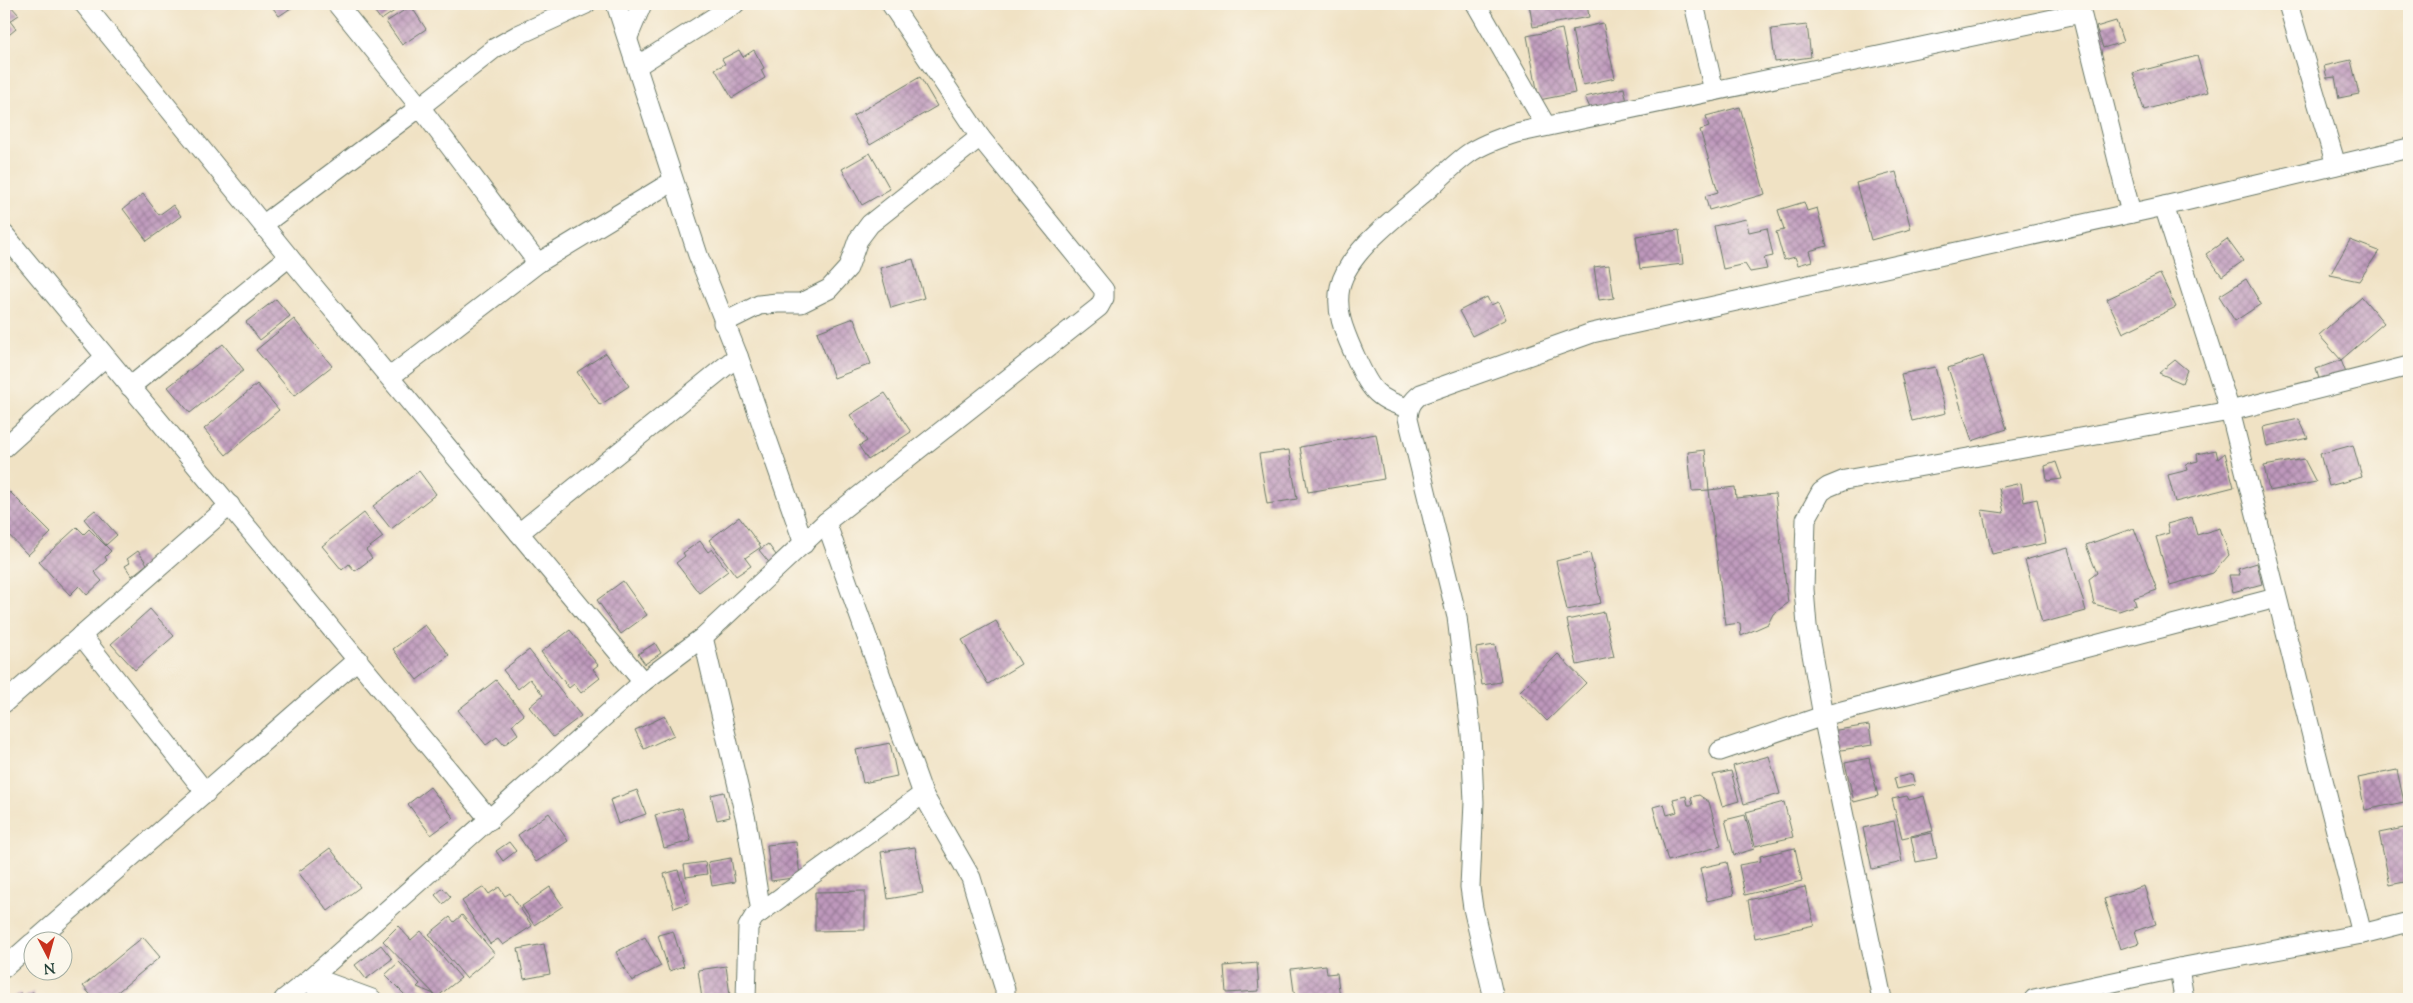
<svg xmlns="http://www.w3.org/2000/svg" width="2413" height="1003" viewBox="0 0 2413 1003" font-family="'Sorts Mill Goudy',serif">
<defs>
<pattern id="building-cross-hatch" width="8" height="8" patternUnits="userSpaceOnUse" patternTransform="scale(1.25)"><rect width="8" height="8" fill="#be98bc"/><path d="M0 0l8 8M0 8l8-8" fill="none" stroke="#9a7d9a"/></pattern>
</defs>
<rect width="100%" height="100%" fill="#fbf7ec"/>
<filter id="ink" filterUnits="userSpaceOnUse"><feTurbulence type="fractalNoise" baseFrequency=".02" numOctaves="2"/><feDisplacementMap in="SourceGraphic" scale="10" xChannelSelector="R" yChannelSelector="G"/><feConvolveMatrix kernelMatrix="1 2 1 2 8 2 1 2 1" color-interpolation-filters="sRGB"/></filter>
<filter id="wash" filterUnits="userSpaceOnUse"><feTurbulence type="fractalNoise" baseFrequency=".0096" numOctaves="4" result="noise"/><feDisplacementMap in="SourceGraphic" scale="20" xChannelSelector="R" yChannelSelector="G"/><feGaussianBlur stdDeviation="1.12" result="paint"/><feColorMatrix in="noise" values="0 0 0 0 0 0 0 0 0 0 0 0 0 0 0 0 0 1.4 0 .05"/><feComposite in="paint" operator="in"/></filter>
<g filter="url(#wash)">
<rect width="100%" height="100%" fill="#f0e2c4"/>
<g id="blocks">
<!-- building -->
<g fill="url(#building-cross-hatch)">
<polygon points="4,4 9,4 19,15 10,21 16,29 4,39"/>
<polygon points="270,4 297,4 279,16"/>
<polygon points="369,4 405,4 381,20"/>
<polygon points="1529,4 1587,4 1589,17 1533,27"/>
<polygon points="411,6 426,29 402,45 386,22"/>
<polygon points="2116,21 2123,42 2103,48 2096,27"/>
<polygon points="1603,23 1615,78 1583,85 1572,30"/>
<polygon points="1807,25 1811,57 1775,62 1771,29"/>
<polygon points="1562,29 1575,93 1539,100 1527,36"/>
<polygon points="739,50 743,57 754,50 764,68 761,70 765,78 732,98 715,69 725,64 722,59"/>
<polygon points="2197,56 2208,92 2144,110 2133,73"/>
<polygon points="2351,60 2359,94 2339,98 2335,77 2327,78 2324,66"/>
<polygon points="920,77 937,106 870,145 853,116"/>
<polygon points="1624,88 1627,102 1591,110 1585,97"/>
<polygon points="1740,107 1765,194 1709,210 1705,196 1718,192 1700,130 1709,127 1706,116"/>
<polygon points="870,153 890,189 862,205 842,169"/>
<polygon points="1896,172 1911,229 1871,240 1856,183"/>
<polygon points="143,194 159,215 173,205 181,216 147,241 123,209"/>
<polygon points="1804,202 1807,211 1817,208 1827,246 1809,251 1812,261 1798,265 1795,257 1784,260 1776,232 1784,230 1778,210"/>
<polygon points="1746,219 1749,232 1767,228 1773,256 1764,258 1767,269 1750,272 1745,264 1723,269 1714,226"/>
<polygon points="1679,230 1683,264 1640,269 1636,236"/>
<polygon points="2227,239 2243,261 2222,276 2206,254"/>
<polygon points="2350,240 2379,251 2359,281 2330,275"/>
<polygon points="913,259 924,298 891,308 880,268"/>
<polygon points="1609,265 1614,298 1599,300 1594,267"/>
<polygon points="2160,274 2176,307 2123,333 2107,299"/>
<polygon points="2246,279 2261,304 2235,321 2219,296"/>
<polygon points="1487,297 1491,305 1498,302 1506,319 1472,336 1459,311"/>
<polygon points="2362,297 2384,323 2341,360 2346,373 2320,382 2316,369 2341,360 2319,335"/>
<polygon points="276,299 290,316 260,340 246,322"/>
<polygon points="854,318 871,364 834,378 817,332"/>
<polygon points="294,319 332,366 294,396 256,350"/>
<polygon points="223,344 244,370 190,413 168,387"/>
<polygon points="606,353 629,386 600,405 577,372"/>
<polygon points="1983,356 2007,429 1972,441 1948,368"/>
<polygon points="2175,360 2187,370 2182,383 2159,373"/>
<polygon points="1935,367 1946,413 1912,421 1901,374"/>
<polygon points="257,384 279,410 226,455 204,429"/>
<polygon points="885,393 911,432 868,460 859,446 867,441 850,415"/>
<polygon points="2299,419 2308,438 2267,447 2263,427"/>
<polygon points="1376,434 1384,479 1308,492 1300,447"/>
<polygon points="2353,445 2362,477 2329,486 2320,454"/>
<polygon points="1289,450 1297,499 1267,504 1259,454"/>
<polygon points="1705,450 1709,490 1692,491 1688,452"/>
<polygon points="2216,450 2218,459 2225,453 2234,487 2175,502 2168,475 2188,470 2186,464 2198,461 2197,454"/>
<polygon points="2304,459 2316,482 2269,491 2264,466"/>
<polygon points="2056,462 2062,479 2047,481 2045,466"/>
<polygon points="419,471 436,494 391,529 373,506"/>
<polygon points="2021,483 2024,502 2037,499 2046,543 1992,554 1982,510 2004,513 1999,488"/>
<polygon points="1735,487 1736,498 1775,494 1788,603 1773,614 1768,624 1741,636 1740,623 1725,625 1709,490"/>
<polygon points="10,492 51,533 28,555 4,530 4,498"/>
<polygon points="95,510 117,535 106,545 84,519"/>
<polygon points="364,513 383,537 366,550 372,558 355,571 349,564 342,570 322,546"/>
<polygon points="739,517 761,547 745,558 751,566 736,576 709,540"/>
<polygon points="2192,517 2197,535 2220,528 2229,555 2213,573 2170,585 2156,537 2169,533 2167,524"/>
<polygon points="77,527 84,534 89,529 111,551 105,557 107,560 94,572 102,581 87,595 79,586 70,595 39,562"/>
<polygon points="2134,528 2157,590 2134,598 2136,605 2119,611 2094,604 2089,579 2097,573 2086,545"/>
<polygon points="700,541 708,552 712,549 728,571 699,593 676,563 685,556 683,553"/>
<polygon points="768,544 779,559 771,565 759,550"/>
<polygon points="2068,548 2086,611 2042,623 2025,560"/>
<polygon points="138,551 147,564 132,576 125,566 130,563 127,559"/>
<polygon points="1590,553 1601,603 1567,610 1556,561"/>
<polygon points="2257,563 2262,584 2233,592 2229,575 2240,575 2238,569"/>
<polygon points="623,581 647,615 621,634 597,600"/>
<polygon points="150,609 174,636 135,670 111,644"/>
<polygon points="1604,612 1614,657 1577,665 1567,620"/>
<polygon points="996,621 1021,664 988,684 962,640"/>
<polygon points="425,625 449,655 417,680 393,649"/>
<polygon points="570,630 598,665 593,669 600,678 581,693 574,684 569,688 541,652"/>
<polygon points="655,643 661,653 645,664 638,654"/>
<polygon points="1495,645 1501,682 1482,685 1476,648"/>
<polygon points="529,650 581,716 553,737 529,707 543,695 530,679 518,689 503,670"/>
<polygon points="1558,654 1586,683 1547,721 1519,692"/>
<polygon points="496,680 524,715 512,725 518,734 504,745 497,737 486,745 458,710"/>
<polygon points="665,716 674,735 644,749 635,730"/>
<polygon points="1869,725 1872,745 1835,751 1831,731"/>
<polygon points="890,743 897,776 863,783 856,750"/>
<polygon points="1769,756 1780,794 1744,804 1733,766"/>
<polygon points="1869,758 1878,796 1854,802 1845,763"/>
<polygon points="2397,770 2404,802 2365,810 2358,778"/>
<polygon points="1731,771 1739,801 1722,806 1713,775"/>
<polygon points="1912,774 1915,785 1897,789 1894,778"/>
<polygon points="430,787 454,818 431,835 408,804"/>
<polygon points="637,790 646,814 618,824 610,800"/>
<polygon points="724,792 730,817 717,820 711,795"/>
<polygon points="1699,795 1709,802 1721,846 1668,861 1653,807 1664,804 1667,815 1677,812 1673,799 1686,796 1688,805 1693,805 1691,797"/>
<polygon points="1907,796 1909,800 1924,796 1933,831 1902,838 1892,799"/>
<polygon points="1784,802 1793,837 1755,846 1746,812"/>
<polygon points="682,808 691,841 664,848 655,815"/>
<polygon points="549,813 568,841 536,862 518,835"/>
<polygon points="1745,815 1754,849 1734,855 1725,820"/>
<polygon points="1894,821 1902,862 1872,869 1863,828"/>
<polygon points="2409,827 2409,881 2390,885 2379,833"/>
<polygon points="1932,833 1937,858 1916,862 1911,837"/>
<polygon points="509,842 516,851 503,861 496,851"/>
<polygon points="796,842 800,877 771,881 767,845"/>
<polygon points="915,847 923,893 888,899 881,852"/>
<polygon points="330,848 360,887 328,911 298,872"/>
<polygon points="1795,848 1802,881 1745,895 1739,865 1761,861 1760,856"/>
<polygon points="731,858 735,882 712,886 708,862"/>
<polygon points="705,862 707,874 686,877 684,865"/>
<polygon points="1727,862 1734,895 1707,901 1700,868"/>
<polygon points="678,870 688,903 674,908 664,874"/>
<polygon points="2144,886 2156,924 2135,931 2139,943 2120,949 2104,899"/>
<polygon points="484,887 489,894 499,887 505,896 510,893 532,926 503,945 498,939 490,944 462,901"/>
<polygon points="550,887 563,906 534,925 522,906"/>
<polygon points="1805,887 1814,925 1755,938 1748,900"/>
<polygon points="443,888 451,897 443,904 435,895"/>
<polygon points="865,891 865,930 815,931 815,892"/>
<polygon points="462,915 495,954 466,978 429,934 450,917 454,922"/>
<polygon points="398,926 411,940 421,931 461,978 437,997 383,941"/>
<polygon points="673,931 684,966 669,971 658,935"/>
<polygon points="143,937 160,957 109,999 94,999 83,986"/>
<polygon points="645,937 661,966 632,981 616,952"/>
<polygon points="544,944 550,974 524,979 518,949"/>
<polygon points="381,945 392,959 366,979 355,965"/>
<polygon points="399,962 420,984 417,987 434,994 431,999 406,999 407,997 385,975"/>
<polygon points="1257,963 1259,991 1226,993 1224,966"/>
<polygon points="1326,965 1327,974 1337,973 1340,999 1295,999 1291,969"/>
<polygon points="726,966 730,995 702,999 698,970"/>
<polygon points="33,992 36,999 8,999 21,993 23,997"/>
</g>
</g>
</g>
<g filter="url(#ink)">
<use href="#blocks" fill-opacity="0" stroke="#687766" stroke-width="1"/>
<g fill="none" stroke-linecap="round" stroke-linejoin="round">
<defs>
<g id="street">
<polyline points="84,4 289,257 643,682"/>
<polyline points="337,4 420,107 538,263"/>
<polyline points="616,4 698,255 738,356 804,544"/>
<polyline points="1476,4 1546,126"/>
<polyline points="1694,4 1714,91"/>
<polyline points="2079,4 2131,213"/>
<polyline points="2288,4 2336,165"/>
<polyline points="628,37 642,4"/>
<polyline points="637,66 735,4"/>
<polyline points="2164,206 2230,411 2362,934"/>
<polyline points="264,224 420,107 495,48 518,35 586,4"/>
<polyline points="4,234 490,820"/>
<polyline points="723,323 759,305 777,303 801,303 829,289 848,268 858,240 870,224 980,137"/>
<polyline points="390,377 538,263 673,181"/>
<polyline points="130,387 289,257"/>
<path d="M 1409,408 C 1375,400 1369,387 1355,356 C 1345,333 1335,313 1340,287 C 1348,251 1399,215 1425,192 C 1439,179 1453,165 1468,154 C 1482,144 1500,138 1516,133 L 2081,13"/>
<polyline points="4,448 105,357"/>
<polyline points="826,522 923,794 971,878 1005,990 1005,999"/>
<polyline points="519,533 738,356"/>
<polyline points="81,635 206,793"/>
<polyline points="703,637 746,820 761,912"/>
<polyline points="4,703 230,505"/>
<polyline points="1720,751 1823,716 2276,598"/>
<polyline points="36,940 358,659"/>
<polyline points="4,968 32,943"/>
<polyline points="2179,968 2184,999"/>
<polyline points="312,977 372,999"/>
<polyline points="312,977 320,999"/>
<polyline points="284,999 312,977 643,682 703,637 826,522 1099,307 1104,298 1104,290 980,137 891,4"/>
<polyline points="746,999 748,927 754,917 923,794"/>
<path d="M 1494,999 L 1473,908 L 1470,887 L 1474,802 L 1471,734 L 1457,617 L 1408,418 C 1409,406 1412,401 1421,394 L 1592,333 L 2164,206 L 2409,148"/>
<polyline points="1882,999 1823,716 1807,626 1804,589 1806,519 1821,492 1828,487 1845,480 2230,411 2409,366"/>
<polyline points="2034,999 2179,968 2362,934 2409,922"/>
</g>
</defs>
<!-- street casing -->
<use href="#street" stroke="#687766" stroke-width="21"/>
<!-- street -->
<use href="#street" stroke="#fff" stroke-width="19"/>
</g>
</g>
<!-- margin -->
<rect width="2413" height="1003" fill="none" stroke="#fbf7ec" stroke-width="20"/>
<!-- north arrow -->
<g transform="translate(48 956) rotate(174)"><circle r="24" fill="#fbf7ec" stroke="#a3ada2"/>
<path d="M0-4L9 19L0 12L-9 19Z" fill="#c8321e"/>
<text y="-8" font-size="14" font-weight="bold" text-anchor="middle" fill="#1f3d34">N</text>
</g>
</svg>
